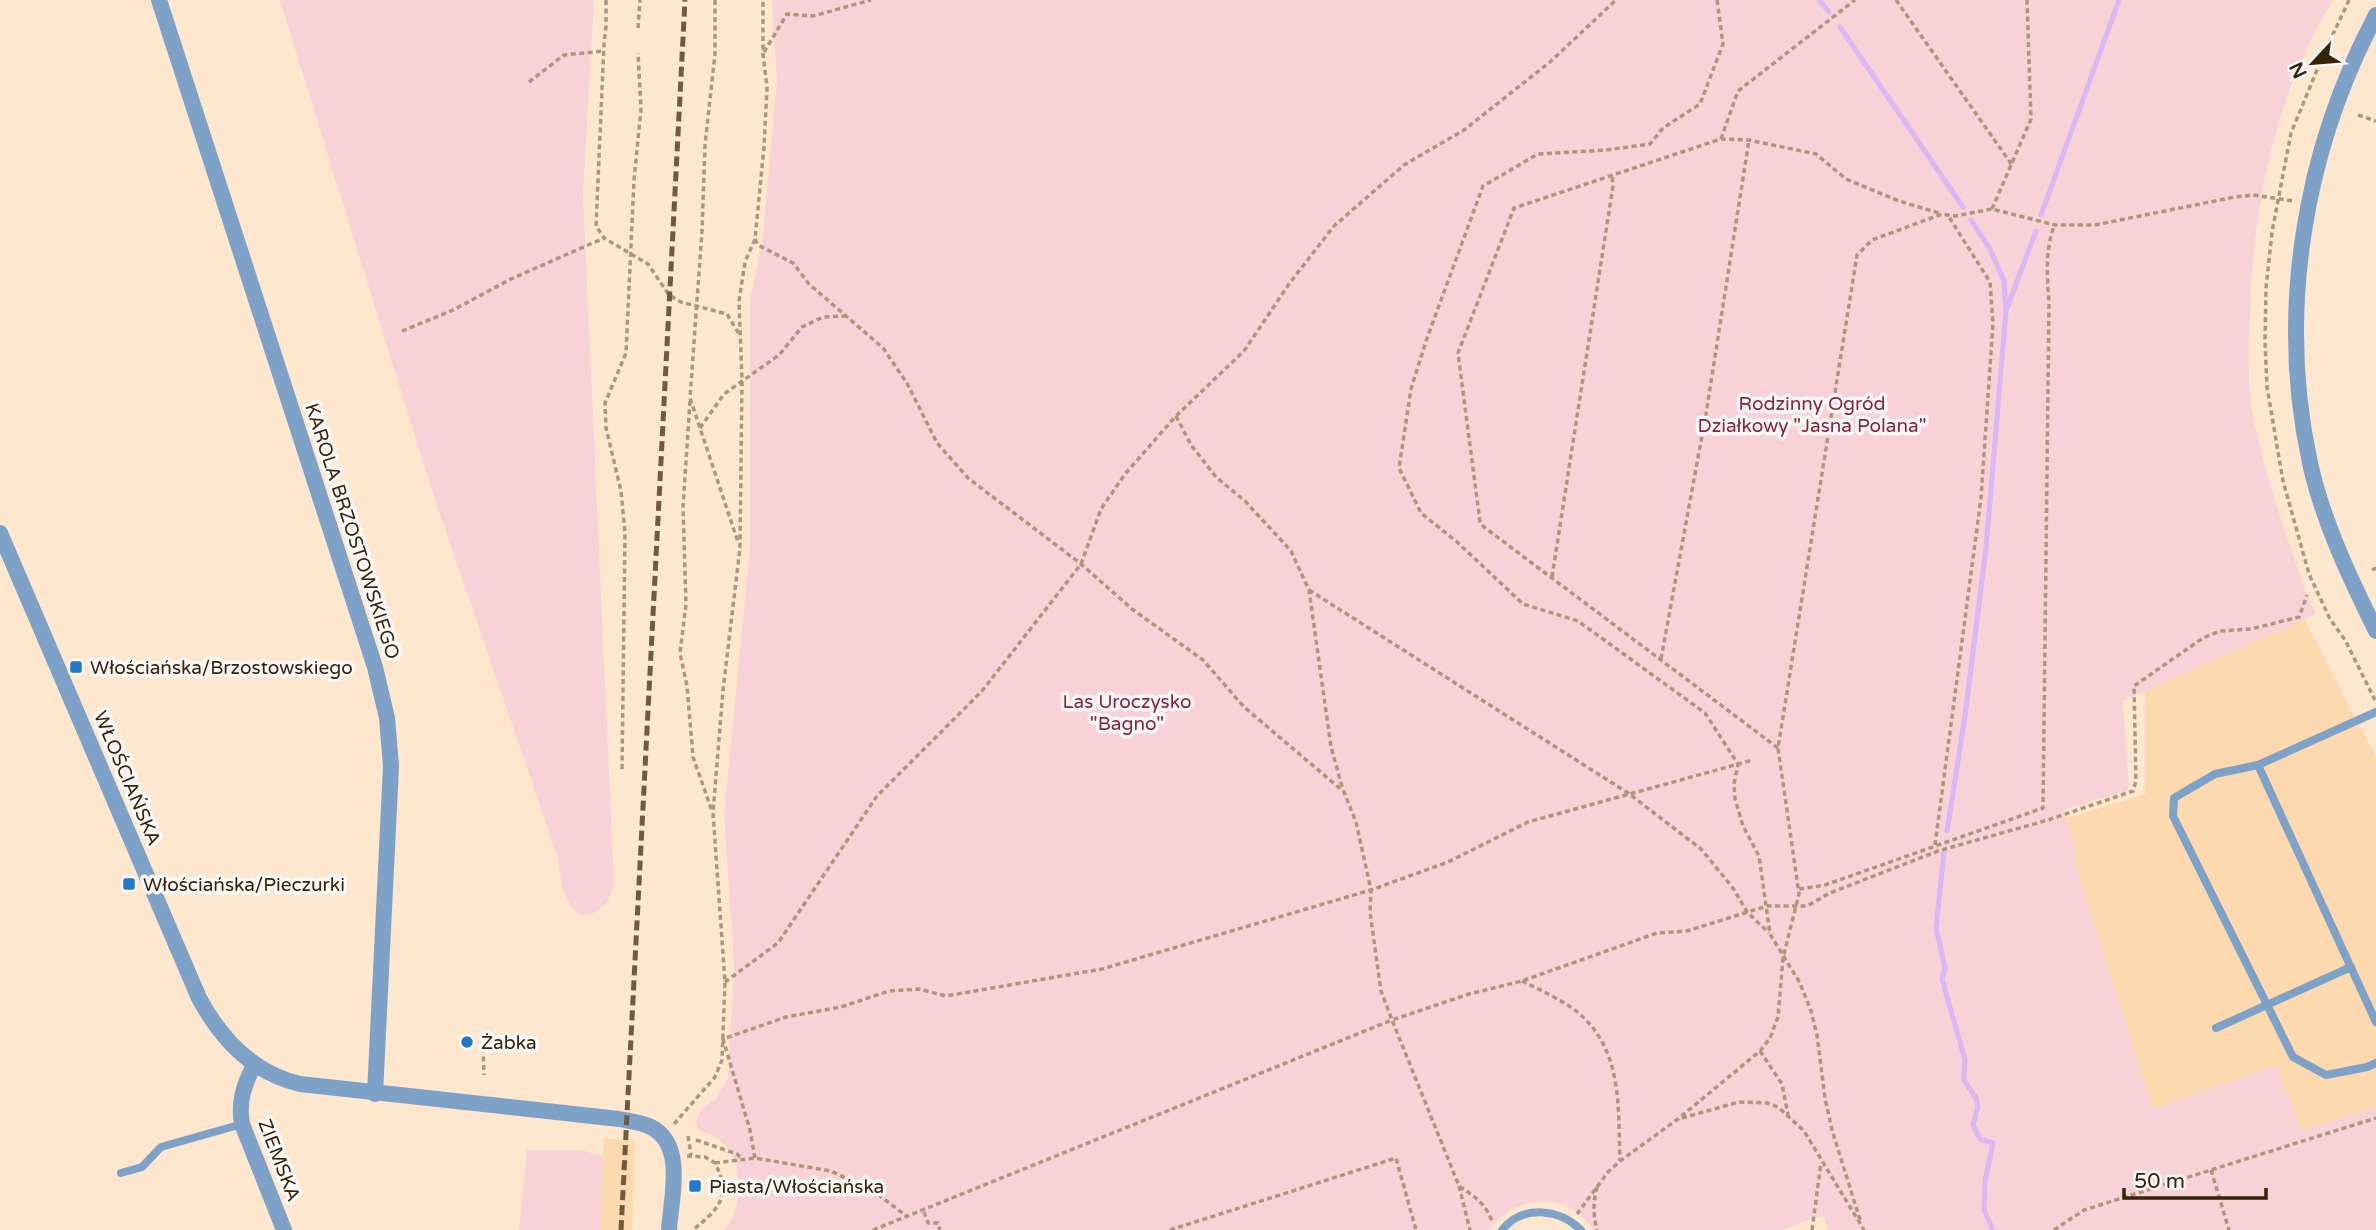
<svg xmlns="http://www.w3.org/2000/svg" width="2376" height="1230" viewBox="0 0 2376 1230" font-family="'Varela Round',sans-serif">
<rect width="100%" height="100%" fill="#fde7ce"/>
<!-- built -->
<g fill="#fdd9b0">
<polygon points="2304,618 2376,758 2376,1107 2302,1130 2276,1066 2153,1109 2079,876 2075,848 2065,819 2145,794 2145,691"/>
<polygon points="604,1138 635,1142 632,1230 600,1230"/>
</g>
<!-- green -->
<g fill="#f8d2d6">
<path d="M 280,0 L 594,0 L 583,194 L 614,884 C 609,903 604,910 584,916 C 561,905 561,878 557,855 L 430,485 Z"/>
<path d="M 772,0 L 2333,0 C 2275,96 2253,204 2250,315 C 2249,347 2247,379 2252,411 C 2260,453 2272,494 2286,534 C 2295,561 2303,588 2316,614 L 2123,701 L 2129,787 L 2126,791 L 2063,810 L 2075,848 L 2079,876 L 2153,1109 L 2276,1066 L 2302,1130 L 2376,1107 L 2376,1230 L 1829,1230 L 1823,1215 L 1781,1230 L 1594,1230 C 1588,1223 1582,1215 1574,1210 C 1547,1192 1507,1203 1489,1230 L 724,1230 C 744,1208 744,1164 723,1143 C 717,1136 706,1133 698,1129 L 696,1121 L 701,1110 L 717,1098 L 728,1078 L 734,964 L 724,814 L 750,546 L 750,300 L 762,244 L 777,80 Z"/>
<polygon points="527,1150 580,1150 603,1156 600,1230 519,1230"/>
</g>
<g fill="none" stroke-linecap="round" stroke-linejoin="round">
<!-- stream -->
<g stroke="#dbb7f5" stroke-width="5">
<polyline points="1819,0 1829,12"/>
<polyline points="1840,27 1963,207"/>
<polyline points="2041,215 2119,0"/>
<polyline points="2007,308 2036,231"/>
<polyline points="1947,831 1965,716 1986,548 2006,311 2004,281 1990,249 1971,220"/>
<polyline points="1944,852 1936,928 1945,968 1942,979 1965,1060 1964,1080 1976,1098 1978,1107 1973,1125 1980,1139 1993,1143 1985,1181 1984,1210 1993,1230"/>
</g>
<!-- path -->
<g stroke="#ac967c" stroke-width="3.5" stroke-dasharray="5 3.5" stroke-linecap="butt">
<polyline points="606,0 606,26 604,44 596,226 604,238 648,264 669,295 681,302 727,314 739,334"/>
<polyline points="715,0 715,54 705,145 702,231 690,398 738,542"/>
<polyline points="1717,0 1723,44 1700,104 1663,128 1650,144 1606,150 1538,154 1483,186 1426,341 1411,389 1399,468 1421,513 1457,542 1523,604 1578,621 1705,713 1738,764 1734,784 1735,799 1743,826 1759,856 1770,934 1800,983 1811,1011 1817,1035 1825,1098 1832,1130 1861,1223"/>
<polyline points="1896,0 2012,165"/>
<polyline points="2349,0 2322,58 2291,133 2272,232 2266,288 2265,341 2267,387 2283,481 2309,574 2330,619 2345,640 2375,700"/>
<polyline points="638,28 640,0"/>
<polyline points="764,52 787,14 813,16 871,0"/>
<polyline points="529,82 564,55 604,51"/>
<polyline points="2358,115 2376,121"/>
<polyline points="1721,139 1738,91 1855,0"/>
<polyline points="1992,209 2031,119 2027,0"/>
<polyline points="755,239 758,245 793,263 809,284 883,348 907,383 937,443 968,478 1081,564 1132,609 1203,660 1244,707 1344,792 1356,822 1371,890 1370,912 1381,991 1392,1020 1469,994 1522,981 1657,933 1687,931 1767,906 1807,906 1830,893 1938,851 2048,820 2133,791 2136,781 2134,686 2203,638 2220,631 2251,629 2299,617 2307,595"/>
<polyline points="402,331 453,310 511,279 604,238"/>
<polyline points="690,401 683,507 686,604 680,653 687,686 693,757 712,811"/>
<polyline points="1176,416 1191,445 1216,477 1245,501 1291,551 1309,590 1331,747 1343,790"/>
<polyline points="700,428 724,394 779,355 802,327 823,317 846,316"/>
<polyline points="2372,570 2376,568"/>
<polyline points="1552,577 1613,186 1612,175"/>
<polyline points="1309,590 1628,793 1701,849 1733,888 1747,912 1769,933"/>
<polyline points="1661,659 1706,414 1749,140"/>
<polyline points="1778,748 1484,527 1480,522 1458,353 1514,208 1721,139 1749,140 1816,154 1846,179 1899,201 1942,214"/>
<polyline points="622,769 625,533 621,491 606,428 605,403 626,353 634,180 641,109 638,53"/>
<polyline points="1935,845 1981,498 1993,324 1990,282 1949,217"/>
<path d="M 1799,889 L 1825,885 L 2043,808 L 2049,303 C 2047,275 2045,252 2054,226"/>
<path d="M 1522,981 C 1540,990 1569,1003 1583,1017 C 1623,1055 1618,1111 1620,1161"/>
<polyline points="725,982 778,943 877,796 982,691 1081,564 1101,509 1125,474 1176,416 1244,351 1289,284 1334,226 1404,165 1464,130 1550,62 1616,0"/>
<polyline points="483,1048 484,1075"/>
<polyline points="1760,1051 1782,1084 1788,1115"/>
<polyline points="1682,1118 1739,1102 1767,1103 1778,1107 1804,1131 1864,1230"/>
<polyline points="674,1124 715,1077 722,1060 725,982 713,813 723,690 740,548 742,380 739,301 745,262 755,239 764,147 767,87 763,54 763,0"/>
<polyline points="688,1136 691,1155"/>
<polyline points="696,1140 737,1154 742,1159"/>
<path d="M 687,1156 L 705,1157 L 715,1163 C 732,1196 719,1209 693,1230"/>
<polyline points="755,1158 750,1130 723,1039 786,1017 841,1007 889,991 919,989 946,996 1102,969 1371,890 1448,862 1528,822 1753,760"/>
<polyline points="715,1163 755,1158 831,1171 876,1193 908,1217"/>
<polyline points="2211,1170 2229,1230"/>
<polyline points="1459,1186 1470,1230"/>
<path d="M 1597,1187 C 1593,1202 1593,1215 1597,1230"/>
<polyline points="924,1212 928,1223 938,1223 940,1230"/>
<polyline points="1577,1214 1608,1172 1620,1161 1678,1119 1760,1051 1770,1038 1778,1017 1783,958 1799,894 1778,748 1857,255 1872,240 1942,214 1955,216 1992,209 2055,225 2095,225 2235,197 2253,195 2294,201"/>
<path d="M 873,1230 L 1392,1020 L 1459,1186 C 1474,1196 1486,1204 1492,1221"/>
<polyline points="1170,1230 1396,1158 1416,1230"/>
<polyline points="1812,1230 1821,1163"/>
<polyline points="2054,1230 2084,1210 2376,1118"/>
</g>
<!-- service -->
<g stroke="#7ea1c7" stroke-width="8">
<polyline points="2258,765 2376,712"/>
<polyline points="2376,1022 2258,765 2215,774 2174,798 2173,816 2293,1057 2326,1075 2367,1067 2376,1063"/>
<polyline points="2216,1028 2351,967"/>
<polyline points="121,1173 142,1167 161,1147 242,1124"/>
<path d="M 1502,1230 C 1523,1204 1560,1209 1581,1230"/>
</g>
<!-- minor -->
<g stroke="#7ea1c7" stroke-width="16">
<polyline points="159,0 375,667 387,718 391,766 375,1094"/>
<path d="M 2376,15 C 2304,151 2277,312 2310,463 C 2323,522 2350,578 2376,631"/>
<path d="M 0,533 L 199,998 C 221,1039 253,1073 300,1084 L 619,1119 C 630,1121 641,1122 651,1127 C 686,1145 671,1198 669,1230"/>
<path d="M 254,1065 C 244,1085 238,1101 242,1124 L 284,1230"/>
</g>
<!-- rail -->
<polyline stroke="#705b40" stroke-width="5" stroke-dasharray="10 5" stroke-linecap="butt" points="621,1230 685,0"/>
</g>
<!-- markers -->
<g fill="#2379c7" stroke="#f8f8f8" stroke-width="2.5">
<rect x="69" y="660" width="14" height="14" rx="3.5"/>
<rect x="122" y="877" width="14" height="14" rx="3.5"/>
<circle cx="467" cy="1042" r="7"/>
<rect x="688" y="1179" width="14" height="14" rx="3.5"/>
</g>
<g text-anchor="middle" stroke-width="7" stroke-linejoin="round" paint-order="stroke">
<!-- park labels -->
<g font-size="19" fill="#8f203e" stroke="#f8f8f8">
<text x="1812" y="410">Rodzinny Ogród<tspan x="1812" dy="22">Działkowy "Jasna Polana"</tspan></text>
<text x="1127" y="708">Las Uroczysko<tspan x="1127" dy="22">"Bagno"</tspan></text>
</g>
<!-- street labels -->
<g font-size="19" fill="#372307" stroke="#f8f8f8">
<text transform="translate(353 531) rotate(72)" y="7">KAROLA BRZOSTOWSKIEGO</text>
<text transform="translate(128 778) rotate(67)" y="7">WŁOŚCIAŃSKA</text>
<text transform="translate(280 1160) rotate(69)" y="7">ZIEMSKA</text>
</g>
<!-- poi labels -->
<g font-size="19" fill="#372307" stroke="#f8f8f8" text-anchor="start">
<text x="90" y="674">Włościańska/Brzostowskiego</text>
<text x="143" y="891">Włościańska/Pieczurki</text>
<text x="481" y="1049">Żabka</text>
<text x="709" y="1193">Piasta/Włościańska</text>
</g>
</g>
<!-- north arrow -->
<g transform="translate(2313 63) rotate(244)" stroke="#f8f8f8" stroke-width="5" paint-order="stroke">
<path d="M0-5L12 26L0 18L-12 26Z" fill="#372307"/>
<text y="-10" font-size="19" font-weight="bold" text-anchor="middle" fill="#372307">N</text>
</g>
<!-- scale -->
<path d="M2124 1188v10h142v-10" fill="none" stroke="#372307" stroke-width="3.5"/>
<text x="2134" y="1188" font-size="21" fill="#372307" stroke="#f8f8f8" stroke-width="5" paint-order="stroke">50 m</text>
</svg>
